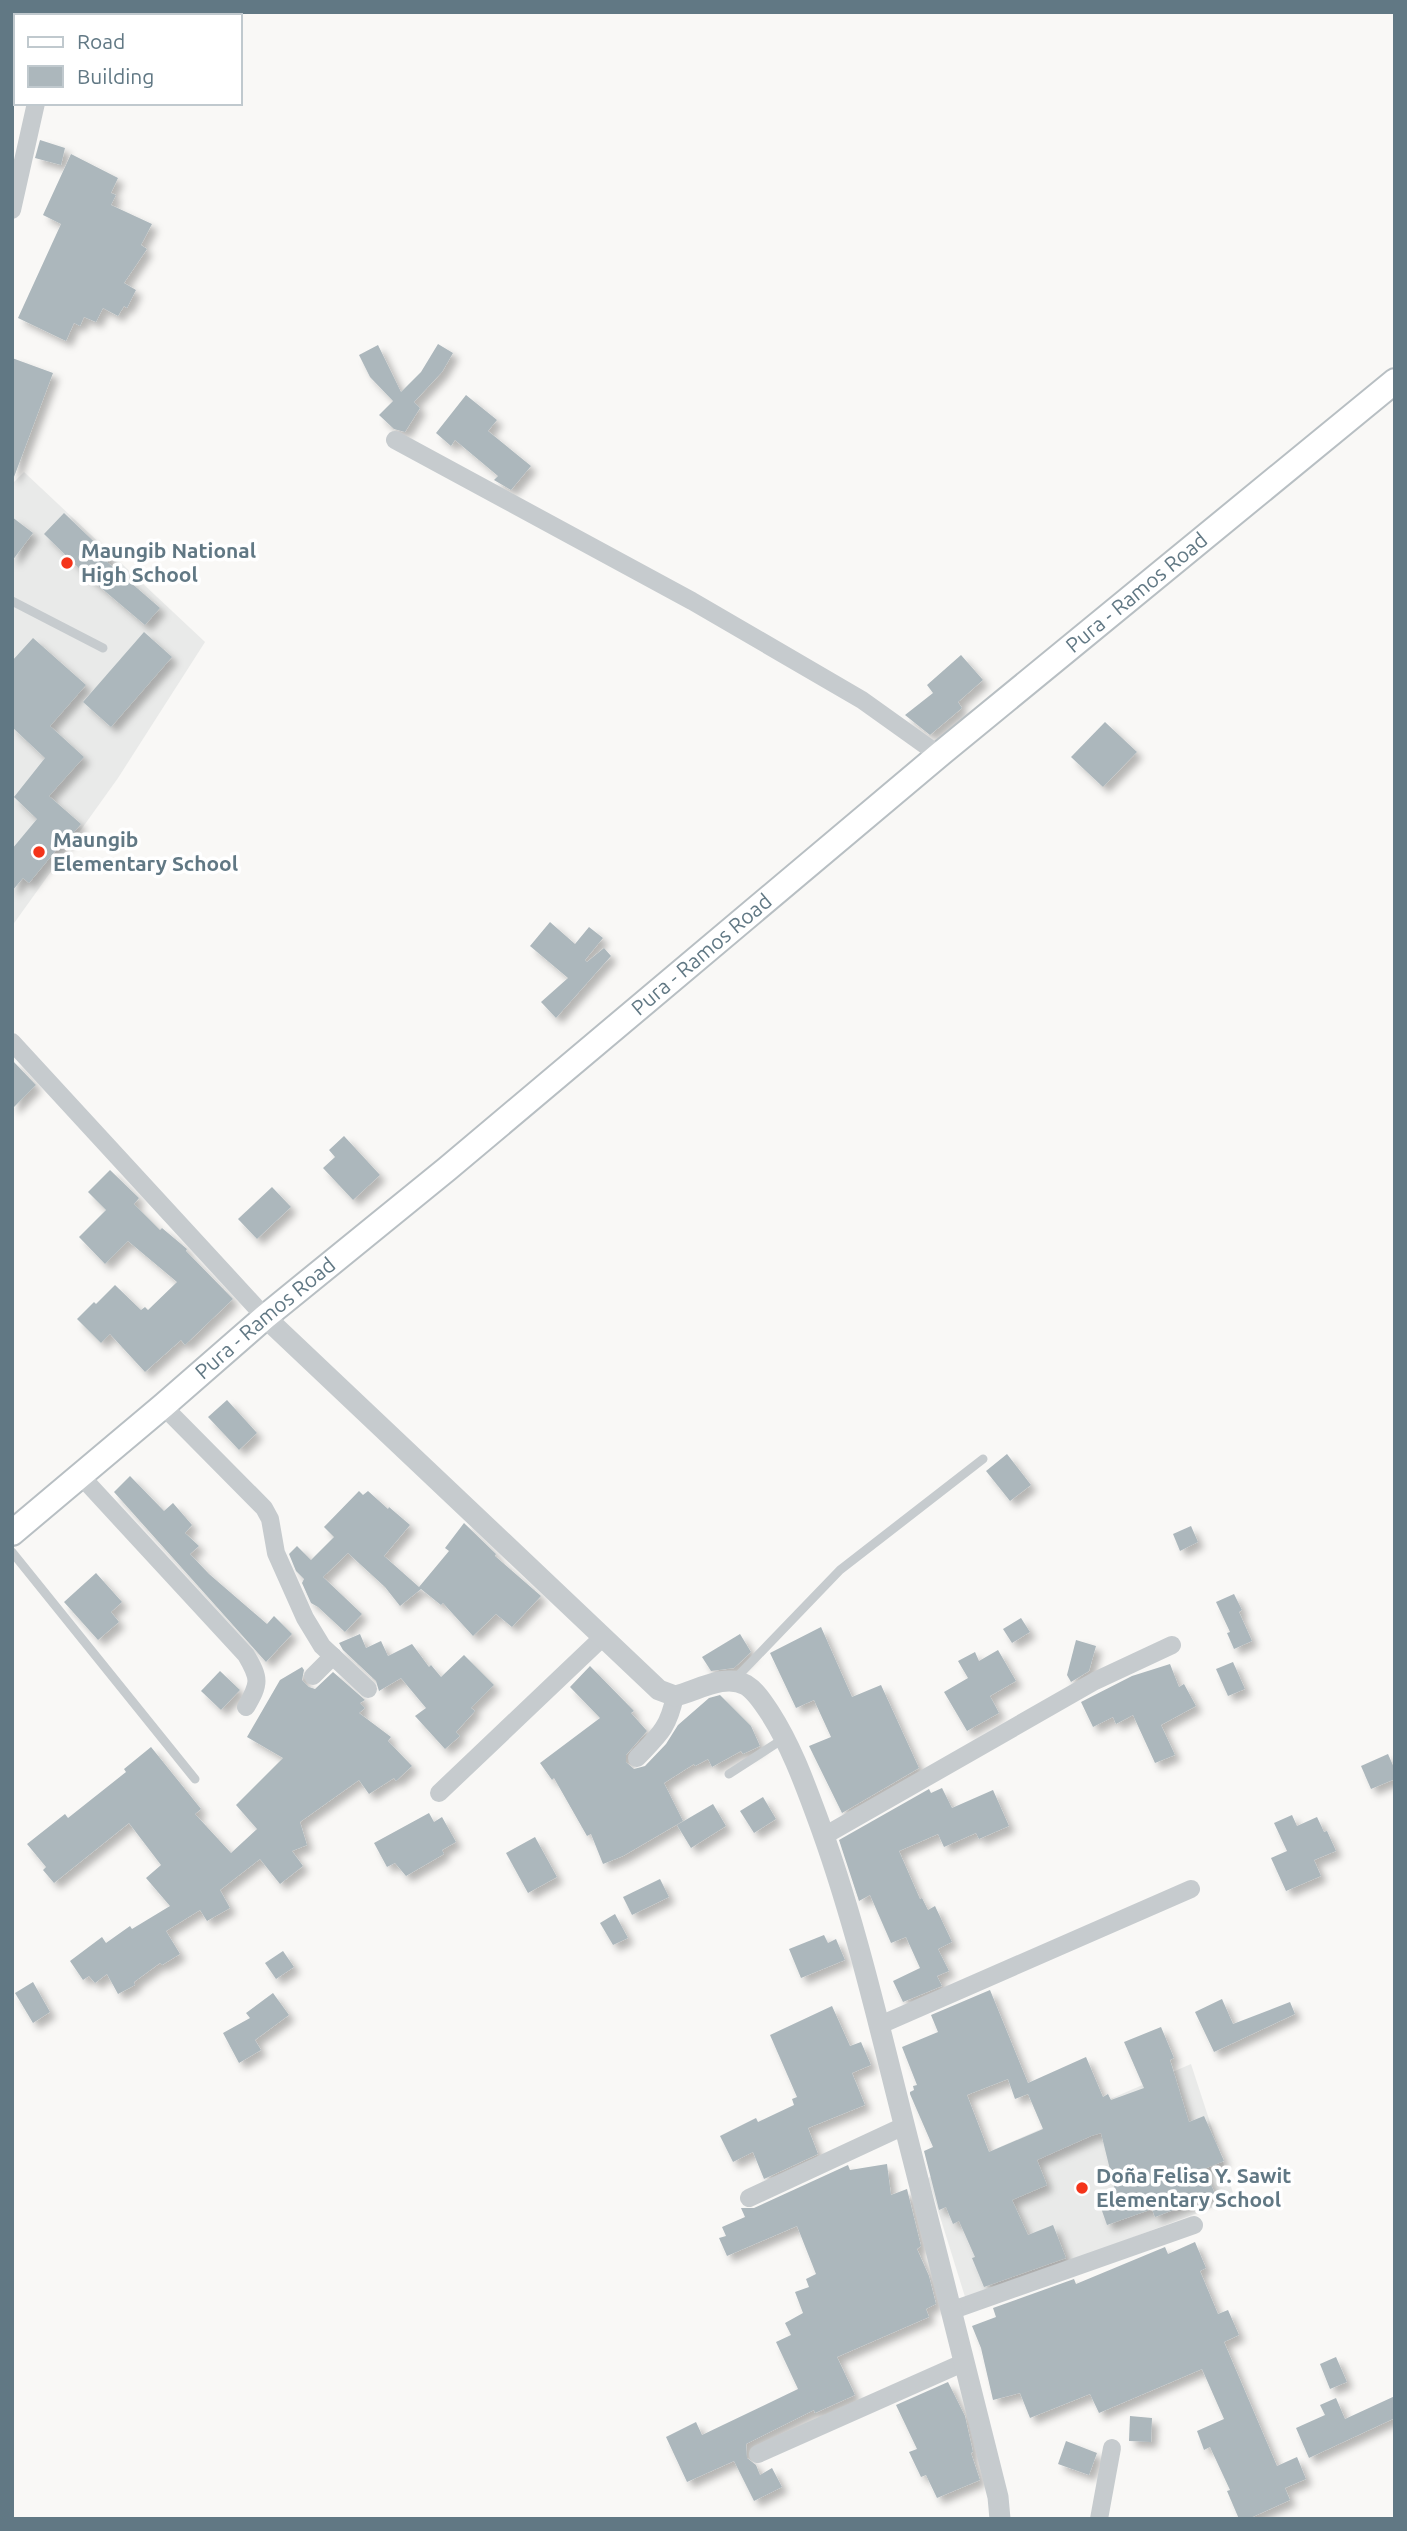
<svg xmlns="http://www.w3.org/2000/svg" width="1407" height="2531" viewBox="0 0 1407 2531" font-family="Ubuntu,sans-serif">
<defs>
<filter id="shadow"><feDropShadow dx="6" dy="6" stdDeviation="3.5" flood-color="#0004"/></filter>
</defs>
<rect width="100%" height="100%" fill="#f9f8f6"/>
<!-- built -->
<g fill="#e9eae9">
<polygon points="24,472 205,642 118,778 12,926 12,484"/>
<polygon points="1191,2064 1235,2199 966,2300 928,2178"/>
</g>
<!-- building -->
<g fill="#acb7bc" fill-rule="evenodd" filter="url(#shadow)">
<polygon points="40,140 65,148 61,165 35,158"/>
<polygon points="71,154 118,178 111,193 116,195 111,205 152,224 141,245 147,249 124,283 136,290 127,308 124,306 118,316 103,308 96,322 84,317 80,326 74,323 66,341 18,318 61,224 43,215"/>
<polygon points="438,344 453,353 442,372 414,402 420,408 405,432 394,429 379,415 393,401 370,377 359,355 378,345 401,392 421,372"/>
<polygon points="12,358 53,373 14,477 12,477"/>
<polygon points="466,395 497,420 488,431 531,466 511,490 494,480 498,476 455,440 451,446 436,433"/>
<polygon points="64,513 111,558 107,562 160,608 145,625 87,576 44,534"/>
<polygon points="12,517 33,533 12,561"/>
<polygon points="144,632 172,657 111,727 83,702"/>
<polygon points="33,638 86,685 50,726 84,757 49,796 81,824 62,846 61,844 29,883 23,878 12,891 12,849 37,819 14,797 45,758 12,727 12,661"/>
<polygon points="961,655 983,680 958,702 962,708 930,735 905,715 933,693 927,685"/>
<polygon points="1105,722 1137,752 1103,787 1071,757"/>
<polygon points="550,922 575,944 589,927 603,938 585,960 587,962 604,948 611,956 556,1018 541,1002 568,978 530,946"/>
<polygon points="12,1060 36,1085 12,1109"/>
<polygon points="344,1136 380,1175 353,1200 323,1168 335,1157 329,1150"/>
<polygon points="110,1170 139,1198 134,1204 160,1230 162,1228 187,1249 186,1251 233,1299 185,1345 181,1340 145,1372 110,1334 101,1343 77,1319 94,1302 96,1304 115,1285 141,1310 145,1307 148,1310 177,1282 128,1241 105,1264 79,1237 106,1210 88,1192"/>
<polygon points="272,1187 291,1207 257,1239 238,1219"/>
<polygon points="227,1400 257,1433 239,1450 208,1417"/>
<polygon points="1007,1454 1031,1485 1010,1501 986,1471"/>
<polygon points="130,1476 164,1511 173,1503 192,1525 185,1533 199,1546 190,1554 209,1574 267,1624 274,1616 292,1634 266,1662 114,1492"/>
<polygon points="359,1491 363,1495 368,1491 388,1509 389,1507 410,1525 384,1556 419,1587 449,1551 445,1548 464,1523 496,1554 495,1556 541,1596 512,1627 496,1614 473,1636 443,1603 441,1605 421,1589 400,1606 385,1587 348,1553 323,1577 362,1614 345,1632 318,1607 311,1603 302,1583 304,1579 296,1571 289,1554 297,1546 311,1560 334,1537 324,1527"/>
<polygon points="1191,1526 1198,1542 1180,1551 1173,1534"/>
<polygon points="96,1573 122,1602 111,1612 119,1622 98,1640 64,1602"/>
<polygon points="1234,1594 1242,1610 1239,1612 1252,1641 1234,1649 1227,1633 1230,1632 1216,1602"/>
<polygon points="1021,1618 1030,1632 1012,1643 1003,1629"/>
<polygon points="821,1627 852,1697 881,1685 919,1768 842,1813 809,1746 831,1737 814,1700 796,1708 770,1653"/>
<polygon points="360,1634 366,1648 381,1641 388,1656 412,1644 429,1667 431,1665 441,1677 464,1655 494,1685 471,1708 475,1711 456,1732 460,1736 445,1749 415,1716 426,1708 401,1678 379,1691 376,1681 343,1650 339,1643"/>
<polygon points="740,1634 751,1652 734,1668 711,1671 702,1657"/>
<polygon points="1076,1640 1096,1646 1089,1671 1071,1682 1067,1675"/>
<polygon points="998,1650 1016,1681 990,1696 999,1713 967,1731 944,1692 968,1678 958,1661 975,1652 979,1661"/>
<polygon points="1233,1662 1245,1689 1228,1696 1216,1669"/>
<polygon points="1170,1664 1179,1687 1184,1684 1196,1706 1161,1725 1175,1755 1155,1763 1133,1715 1116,1724 1113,1717 1093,1727 1081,1702 1132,1676"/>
<polygon points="590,1666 634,1711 631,1713 647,1731 626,1755 626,1762 634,1769 645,1766 666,1744 678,1725 709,1698 720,1695 751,1726 760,1746 743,1754 741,1751 712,1767 708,1759 695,1766 694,1764 664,1783 683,1821 623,1856 603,1864 591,1834 587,1836 554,1778 552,1780 540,1763 600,1718 570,1687"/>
<polygon points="302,1667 304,1670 302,1680 309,1687 315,1689 333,1672 365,1700 360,1703 365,1708 359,1713 391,1737 388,1741 412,1766 396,1781 394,1778 369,1794 359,1780 300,1822 307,1845 292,1851 303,1866 280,1884 260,1859 220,1890 230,1908 207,1921 200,1910 166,1931 180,1954 162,1965 160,1963 134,1982 135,1985 118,1994 107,1974 95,1983 89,1976 83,1980 70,1961 102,1937 106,1943 130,1926 132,1929 170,1906 146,1878 161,1865 129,1823 54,1883 43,1870 46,1867 27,1844 65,1814 68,1818 126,1772 124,1769 151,1747 201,1809 195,1814 231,1853 257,1829 236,1805 283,1758 247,1737 280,1680"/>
<polygon points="220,1671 240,1690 221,1710 201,1691"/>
<polygon points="1388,1754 1395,1770 1395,1779 1371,1789 1361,1766"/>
<polygon points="942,1788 952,1808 993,1790 1009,1826 979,1839 976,1833 944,1847 938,1834 899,1851 920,1899 922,1898 928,1910 935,1906 952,1942 938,1949 949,1971 937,1976 942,1986 903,2002 893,1981 920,1968 906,1937 891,1943 870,1895 859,1901 839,1840 929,1789 931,1793"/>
<polygon points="763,1797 776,1819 754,1833 740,1811"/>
<polygon points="713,1804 726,1826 691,1848 677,1825"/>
<polygon points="429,1813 434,1822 442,1817 456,1842 442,1850 444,1854 406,1876 395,1863 387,1867 374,1843"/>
<polygon points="1292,1815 1297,1826 1317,1817 1324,1832 1327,1831 1336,1851 1314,1860 1321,1876 1286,1891 1271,1858 1287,1851 1274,1823"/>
<polygon points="535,1837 557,1877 528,1893 506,1853"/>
<polygon points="660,1879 669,1897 632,1915 623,1897"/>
<polygon points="615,1914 628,1938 613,1945 600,1923"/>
<polygon points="824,1935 828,1943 836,1939 845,1960 801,1978 789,1949"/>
<polygon points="283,1951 294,1967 276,1979 265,1963"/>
<polygon points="33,1982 50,2012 33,2023 15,1993"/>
<path d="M 990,1990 L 1028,2083 L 1086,2057 L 1103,2097 L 1108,2094 L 1111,2100 L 1144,2088 L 1124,2042 L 1161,2027 L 1174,2058 L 1170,2060 L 1189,2122 L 1204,2116 L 1224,2161 L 1204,2169 L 1215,2194 L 1155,2217 L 1152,2209 L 1107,2225 L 1101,2208 L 1118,2202 L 1101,2133 L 1091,2136 L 1037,2160 L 1047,2185 L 1012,2200 L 1028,2235 L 1053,2225 L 1066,2258 L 984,2287 L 972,2258 L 975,2257 L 959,2221 L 953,2224 L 946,2207 L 939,2210 L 924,2151 L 933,2147 L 910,2094 L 910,2092 L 914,2090 L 913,2086 L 917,2085 L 902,2047 L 938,2032 L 931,2015 ZM 1008,2079 L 1015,2099 L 1028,2094 L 1043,2129 L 989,2152 L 967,2095 Z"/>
<polygon points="273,1993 289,2015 255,2040 261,2050 239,2063 223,2033 250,2018 246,2013"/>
<polygon points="1222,1999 1233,2024 1290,2002 1295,2014 1214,2052 1195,2012"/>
<polygon points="832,2006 850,2046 861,2042 871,2065 852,2073 865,2105 808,2128 818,2154 764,2179 753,2152 733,2162 720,2136 756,2118 758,2122 794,2105 792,2099 797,2097 770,2035"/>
<polygon points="887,2164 891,2195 907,2189 921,2246 917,2249 929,2276 936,2304 926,2309 929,2317 837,2357 855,2395 815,2413 814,2410 746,2444 747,2458 756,2465 760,2475 772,2468 782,2487 754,2501 734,2461 687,2482 666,2437 696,2422 702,2435 798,2389 776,2342 791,2335 785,2323 803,2313 795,2292 809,2287 806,2279 816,2274 797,2226 727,2256 719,2238 726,2236 722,2227 745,2217 741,2208 754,2208 848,2165 850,2170"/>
<polygon points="1195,2242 1206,2268 1200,2271 1218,2314 1228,2310 1239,2335 1224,2342 1277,2466 1297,2457 1306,2479 1285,2488 1290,2500 1248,2519 1239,2519 1227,2491 1230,2490 1210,2447 1204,2450 1197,2431 1224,2419 1202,2369 1099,2413 1090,2394 1030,2418 1020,2393 993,2400 981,2348 972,2326 996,2317 993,2308 1074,2279 1076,2284 1165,2247 1168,2254"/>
<polygon points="1336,2357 1347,2382 1330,2389 1320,2364"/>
<polygon points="948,2382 965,2416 973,2452 971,2453 980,2480 937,2498 926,2475 921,2477 909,2452 917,2449 896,2405"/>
<polygon points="1395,2396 1395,2418 1309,2458 1296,2428 1325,2415 1320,2405 1336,2398 1345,2419"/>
<polygon points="1130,2416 1152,2418 1151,2442 1129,2441"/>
<polygon points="1066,2441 1097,2453 1089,2475 1058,2464"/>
</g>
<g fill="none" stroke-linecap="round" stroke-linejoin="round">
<defs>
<g id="secondary">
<path id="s1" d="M 12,1533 L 163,1406 L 265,1317 L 447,1169 L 939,755 L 1395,381"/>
</g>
</defs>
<!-- secondary casing -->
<use href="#secondary" stroke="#b8bfc3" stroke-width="28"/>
<!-- service -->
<g stroke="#c6cbce" stroke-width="9">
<polyline points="12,601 103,648"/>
<polyline points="12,1552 195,1779"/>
<polyline points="734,1680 840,1570 983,1459"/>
<polyline points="729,1774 783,1739"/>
</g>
<!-- minor -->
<g stroke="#c6cbce" stroke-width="18">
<polyline points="82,16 85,12"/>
<polyline points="12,210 36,103"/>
<polyline points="395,440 692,601 862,700 939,755"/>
<polyline points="12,1042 265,1317"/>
<polyline points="163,1406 264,1508 270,1519 276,1553 305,1618 322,1646 368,1689"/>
<path d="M 80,1475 L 246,1655 C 260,1679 260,1683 246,1707"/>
<polyline points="313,1676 333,1656"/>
<path d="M 637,1758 C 659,1735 668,1729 675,1696"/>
<polyline points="439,1793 603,1637"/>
<polyline points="824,1836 1095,1681 1172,1645"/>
<polyline points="880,2025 1191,1889"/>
<polyline points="749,2198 904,2126"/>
<polyline points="953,2310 1194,2225"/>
<polyline points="758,2454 965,2362"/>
<polyline points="1099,2519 1112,2448"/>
</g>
<!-- tertiary -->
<path stroke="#c6cbce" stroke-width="21" d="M 265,1317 L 659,1690 L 675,1696 C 697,1691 724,1673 746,1685 C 756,1691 764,1704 770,1713 C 790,1744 803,1779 816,1814 C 854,1916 878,2022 905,2128 C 936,2251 968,2374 998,2497 L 1000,2519"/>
<!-- secondary -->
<use href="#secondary" stroke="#fff" stroke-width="24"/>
</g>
<!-- markers -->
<g fill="#f4341a" stroke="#fff" stroke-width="2.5">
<circle cx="67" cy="563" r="7"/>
<circle cx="39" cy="852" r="7"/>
<circle cx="1082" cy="2188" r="7"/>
</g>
<g text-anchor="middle" stroke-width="7" stroke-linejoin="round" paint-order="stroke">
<!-- poi labels -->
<g font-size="21" font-weight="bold" fill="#617884" stroke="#fff" text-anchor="start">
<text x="81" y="558">Maungib National<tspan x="81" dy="24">High School</tspan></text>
<text x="53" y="847">Maungib<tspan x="53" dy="24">Elementary School</tspan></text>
<text x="1096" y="2183">Doña Felisa Y. Sawit<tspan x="1096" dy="24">Elementary School</tspan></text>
</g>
<!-- street labels -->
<g font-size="21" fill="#617884" stroke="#fff">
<text dy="7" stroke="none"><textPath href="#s1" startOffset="1466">Pura - Ramos Road</textPath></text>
<text dy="7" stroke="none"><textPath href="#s1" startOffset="900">Pura - Ramos Road</textPath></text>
<text dy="7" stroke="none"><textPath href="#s1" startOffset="332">Pura - Ramos Road</textPath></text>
</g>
</g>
<!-- border -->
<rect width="1407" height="2531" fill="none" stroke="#617884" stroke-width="28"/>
<!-- legend -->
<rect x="14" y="14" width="228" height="91" fill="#ffffff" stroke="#c0c9ce" stroke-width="2"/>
<rect x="28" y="37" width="35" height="10" fill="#ffffff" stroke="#c0c9ce" stroke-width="2"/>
<text x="77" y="49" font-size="21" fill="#617884">Road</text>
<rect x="28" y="66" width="35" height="21" fill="#acb7bc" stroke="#c0c9ce" stroke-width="2"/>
<text x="77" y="84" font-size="21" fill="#617884">Building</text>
</svg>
